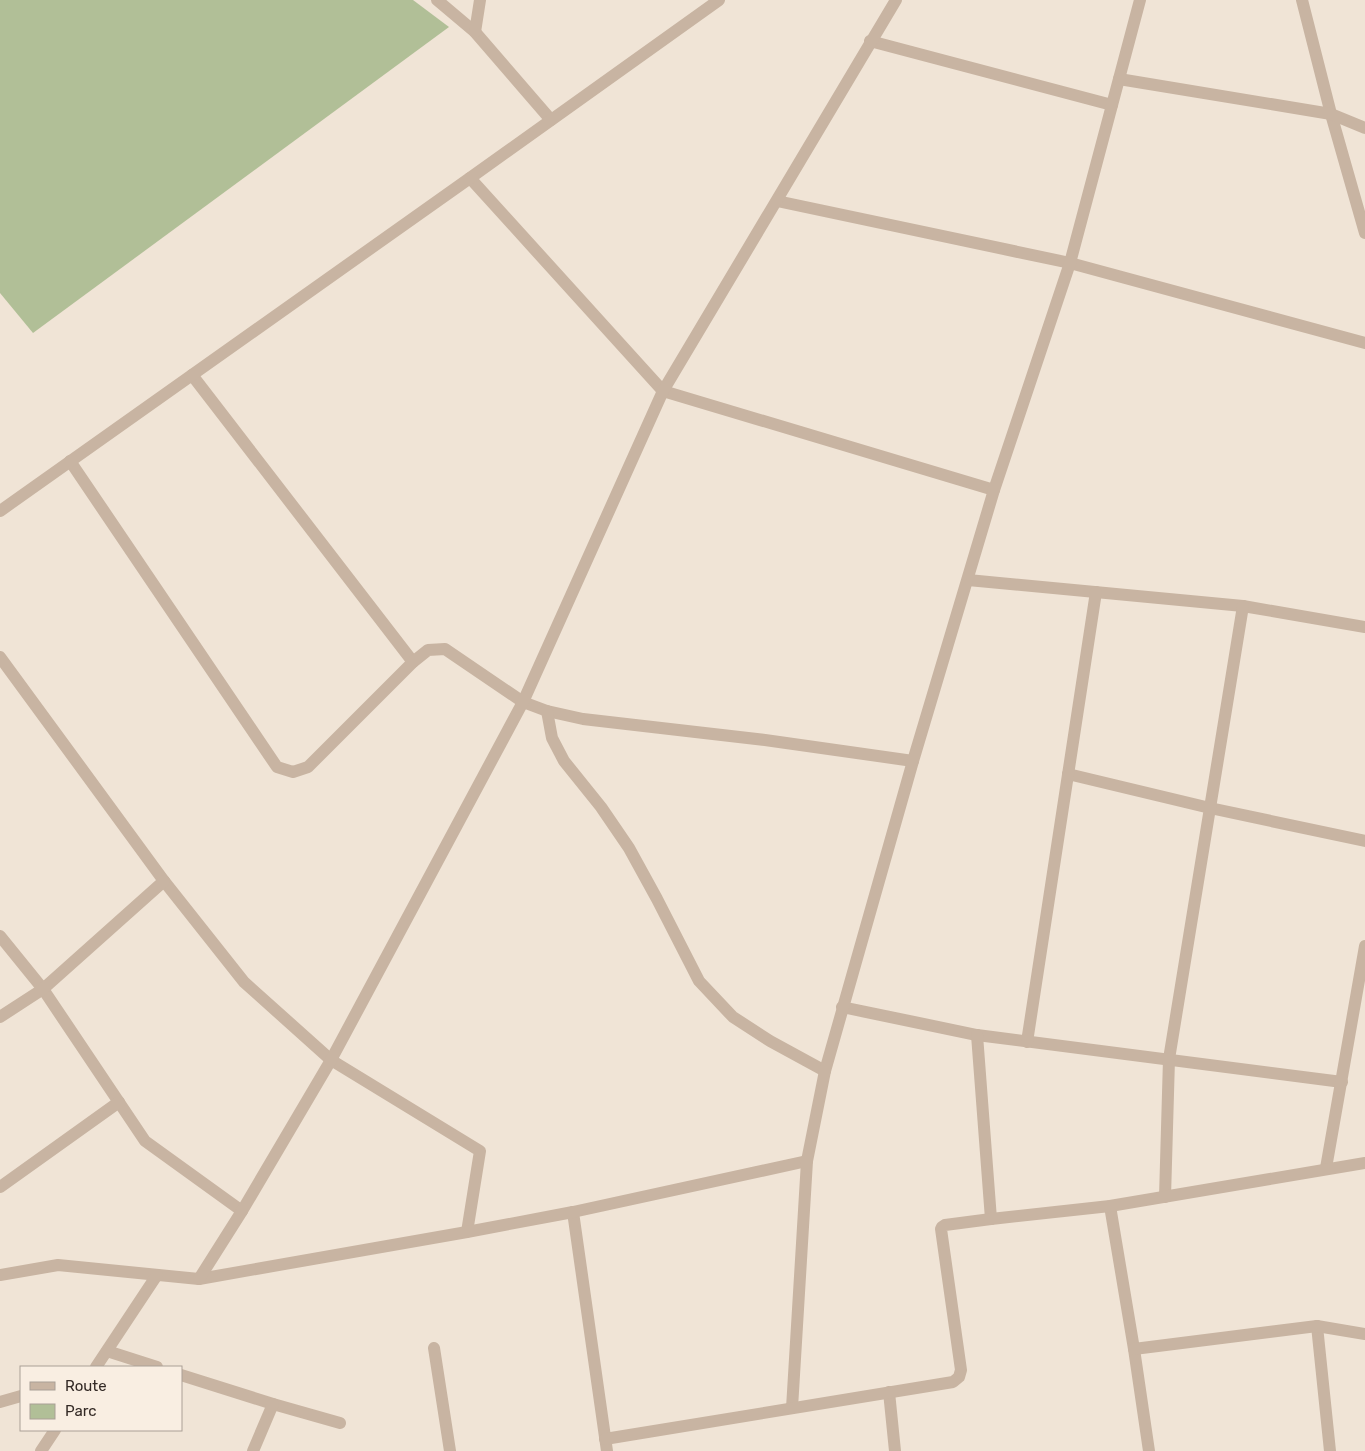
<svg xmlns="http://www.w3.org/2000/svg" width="1365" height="1451" viewBox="0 0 1365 1451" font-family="Rubik,sans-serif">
<rect width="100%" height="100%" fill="#f0e4d6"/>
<!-- green -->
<polygon fill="#b1bf97" points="0,0 413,0 449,27 33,333 0,293"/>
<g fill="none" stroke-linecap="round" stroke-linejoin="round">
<!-- street -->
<g stroke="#c8b4a2" stroke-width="12">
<polyline points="437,0 475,32 551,120"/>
<polyline points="1302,0 1331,114 1365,233"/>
<polyline points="475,32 480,0"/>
<polyline points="870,41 1112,105"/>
<polyline points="1119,79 1331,114 1365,128"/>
<polyline points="470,178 663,391 994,490"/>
<polyline points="777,201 1070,263 1365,343"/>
<polyline points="192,375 413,662"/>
<polyline points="70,461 277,767 293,772 308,767 413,662 428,650 445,649 523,702 547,711 583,719 765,740 913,761"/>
<polyline points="0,511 470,178 719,0"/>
<polyline points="968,580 1243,606 1365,627"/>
<polyline points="0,657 164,881 244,982 331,1060 480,1151 467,1232"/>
<polyline points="547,711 552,738 564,761 601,807 629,848 657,899 699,981 733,1017 770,1041 825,1071"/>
<polyline points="1068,774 1210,808 1365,841"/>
<polyline points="0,936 43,989 145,1141 242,1211"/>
<polyline points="842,1007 977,1035 1342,1082"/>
<polyline points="0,1017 43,989 164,881"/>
<polyline points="977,1035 991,1219"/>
<polyline points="1027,1042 1096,592"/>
<polyline points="1326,1168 1365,946"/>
<polyline points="0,1187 119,1102"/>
<polyline points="1165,1197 1169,1059 1243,606"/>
<polyline points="1110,1206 1134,1349 1149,1451"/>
<polyline points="573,1212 607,1451"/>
<polyline points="0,1275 58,1265 199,1279 467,1232 573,1212 807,1161"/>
<polyline points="199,1279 242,1211 331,1060 523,702 663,391 896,0"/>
<polyline points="1317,1326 1330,1451"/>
<polyline points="434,1348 450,1451"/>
<polyline points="1134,1349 1317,1326 1365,1334"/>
<polyline points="107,1351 157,1367"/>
<polyline points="96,1367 157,1275"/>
<polyline points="181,1375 273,1404 340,1423"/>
<polyline points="889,1392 895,1451"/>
<polyline points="0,1402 21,1396"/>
<polyline points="792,1408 807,1161 825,1071 913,761 994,490 1070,263 1140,0"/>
<polyline points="605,1439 953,1382 959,1377 961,1370 941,1229 942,1227 945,1225 991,1219 1110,1206 1365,1163"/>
<polyline points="41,1451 55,1430"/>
<polyline points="253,1451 273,1404"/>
</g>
</g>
<!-- legend -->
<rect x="20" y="1366" width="162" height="65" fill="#f9eee2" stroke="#aa9f96"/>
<rect x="30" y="1382" width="25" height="8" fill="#c8b4a2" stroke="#aa9f96"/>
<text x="65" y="1391" font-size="15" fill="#332925">Route</text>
<rect x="30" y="1404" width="25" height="15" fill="#b1bf97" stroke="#aa9f96"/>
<text x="65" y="1416" font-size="15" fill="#332925">Parc</text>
</svg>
